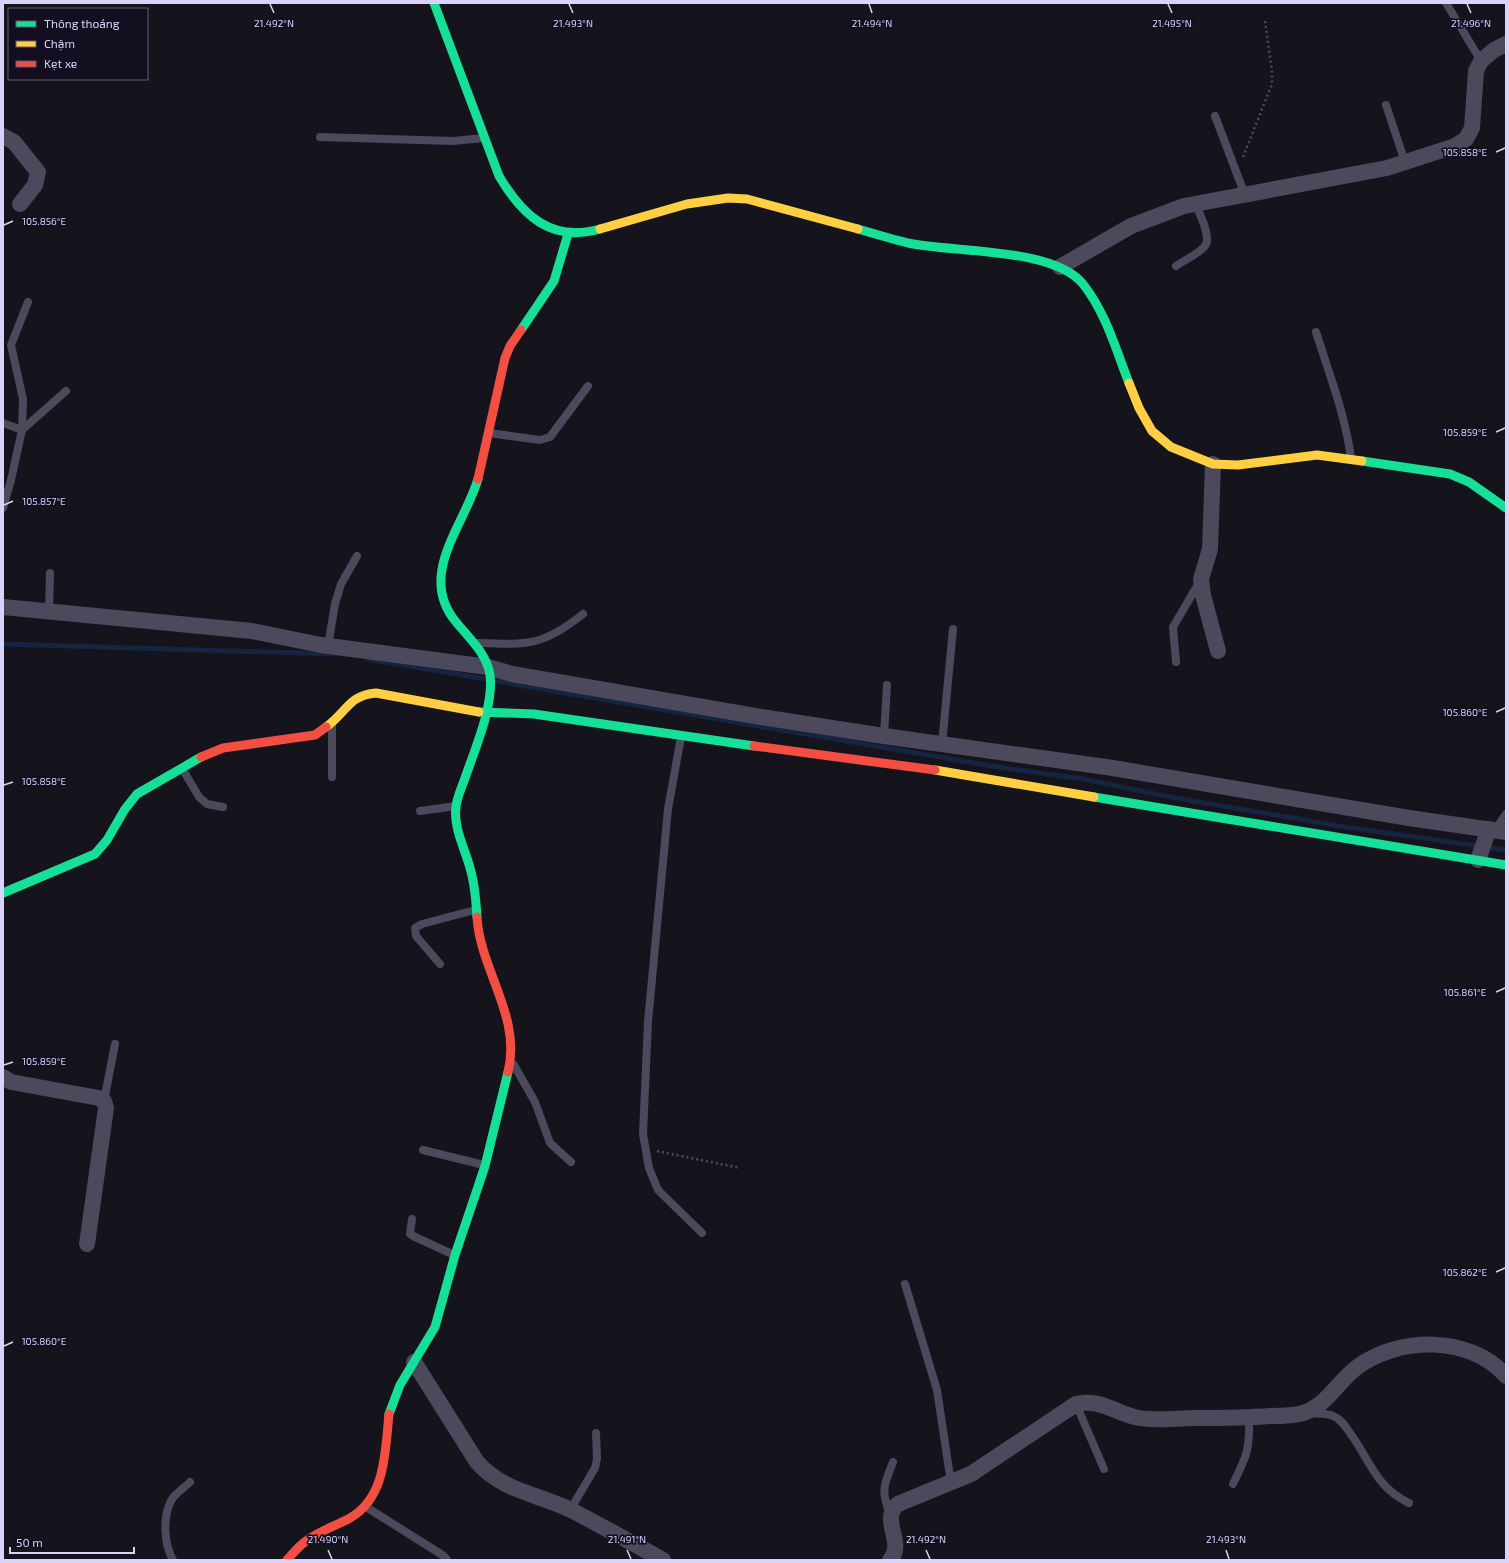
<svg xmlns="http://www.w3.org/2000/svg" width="1509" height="1563" viewBox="0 0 1509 1563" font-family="'Exo 2',sans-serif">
<rect width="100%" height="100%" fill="#15131c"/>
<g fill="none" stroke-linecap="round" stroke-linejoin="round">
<!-- stream -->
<g stroke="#152440" stroke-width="5">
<polyline points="3,644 333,654"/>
<polyline points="367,659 485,679"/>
<polyline points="495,681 998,767 1083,779 1170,797 1345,827 1506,850"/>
</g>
<!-- path -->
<g stroke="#454f5a" stroke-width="2.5" stroke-dasharray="2 3" stroke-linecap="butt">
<polyline points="1243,157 1272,84 1272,72 1265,21"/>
<polyline points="657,1151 740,1168"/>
</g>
<!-- lane -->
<g stroke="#4b495b" stroke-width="8">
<polyline points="1446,3 1481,61"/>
<polyline points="1386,105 1405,162"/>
<polyline points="1215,116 1245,195"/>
<polyline points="320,137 453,141 484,138"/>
<path d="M 1176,266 C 1183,261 1200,253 1205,246 C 1212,237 1199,213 1195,203"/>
<path d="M 1316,332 C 1329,373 1345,414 1351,458"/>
<polyline points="3,423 22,430 66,391"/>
<polyline points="489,433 540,440 550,437 588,386"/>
<polyline points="3,508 11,480 22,430 23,399 11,345 28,302"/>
<polyline points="49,611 50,573"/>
<path d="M 478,643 C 528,645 543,646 583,614"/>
<polyline points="328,646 335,604 341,584 357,556"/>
<polyline points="1176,662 1173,627 1200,581"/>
<polyline points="332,726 332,777"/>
<polyline points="884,736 887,685"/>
<polyline points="681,737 668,809 648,1022 643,1134 649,1168 658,1190 702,1233"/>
<polyline points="942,744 953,629"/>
<polyline points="183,770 199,797 207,804 223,807"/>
<polyline points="420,811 456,806"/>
<polyline points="1495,830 1506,814"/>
<polyline points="440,964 416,936 415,928 422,924 475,910"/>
<polyline points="514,1065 535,1102 550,1143 571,1162"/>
<polyline points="104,1101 115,1044"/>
<polyline points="423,1150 484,1165"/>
<polyline points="412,1219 410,1234 413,1236 454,1255"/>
<polyline points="905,1284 937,1390 951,1483"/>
<polyline points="1076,1404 1104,1469"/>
<path d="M 1309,1413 C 1316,1414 1327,1413 1333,1416 C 1341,1419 1345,1426 1350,1433 C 1370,1460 1376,1488 1409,1503"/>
<path d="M 1233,1484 C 1247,1455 1250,1450 1249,1417"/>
<polyline points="366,1507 444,1556 447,1560"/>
<polyline points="570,1510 595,1468 597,1459 596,1433"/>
<path d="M 890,1515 C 881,1490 883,1487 893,1462"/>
<path d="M 173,1560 C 164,1544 162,1516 172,1499 C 176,1493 185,1487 190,1482"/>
</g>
<!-- street -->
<g stroke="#4b495b" stroke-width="16">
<polyline points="3,136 14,142 38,172 35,185 20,204"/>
<polyline points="1060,267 1131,226 1184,206 1387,168 1455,146 1466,139 1472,128 1476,71 1481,61 1494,50 1506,44"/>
<polyline points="1213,464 1210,549 1201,579 1203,595 1218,651"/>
<polyline points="3,607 252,631 321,645 488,667 512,674 761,717 884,736 1113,768 1409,818 1506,832"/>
<polyline points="1478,860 1489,829"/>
<polyline points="3,1077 11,1082 99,1098 104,1101 106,1108 87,1244"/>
<path d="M 414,1362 L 477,1462 C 502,1491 538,1494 571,1510 C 602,1526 632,1543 663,1560"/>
<path d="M 890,1560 C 906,1543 879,1519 898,1504 L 971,1474 L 1076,1404 C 1100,1398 1117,1414 1139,1418 C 1157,1421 1177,1418 1194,1418 C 1219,1418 1245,1418 1270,1416 C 1281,1416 1293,1416 1303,1413 C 1325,1407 1338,1382 1356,1368 C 1398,1336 1470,1335 1506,1376"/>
</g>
<!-- fast -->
<g stroke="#16e098" stroke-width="9">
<path d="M 434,3 L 499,176 C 522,215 551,243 600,229"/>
<path d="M 858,229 C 875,234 892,239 908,243 C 954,253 1053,247 1083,284 C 1106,313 1116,350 1129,383"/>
<polyline points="521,330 554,281 568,234"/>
<polyline points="1362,461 1450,474 1469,482 1506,508"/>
<polyline points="479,712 534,714 754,746"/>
<polyline points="1094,797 1506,865"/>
<polyline points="3,893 95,854 107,840 125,809 137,794 201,757"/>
<path d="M 477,917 C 476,900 475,884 470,868 C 465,849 453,827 456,807 C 457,797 462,787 465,778 C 475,749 494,705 490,675 C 487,654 469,638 456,622 C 417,575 464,526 478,479"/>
<polyline points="389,1414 400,1385 435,1327 455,1255 485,1166 508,1072"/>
</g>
<!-- slow -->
<g stroke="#ffcf43" stroke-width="9">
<polyline points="600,229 687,204 728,198 747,199 858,229"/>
<polyline points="1129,383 1139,408 1152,431 1171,447 1213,464 1238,465 1317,455 1362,461"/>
<path d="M 326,727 C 346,713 349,695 376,693 L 479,712"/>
<polyline points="935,770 1094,797"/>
</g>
<!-- jam -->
<g stroke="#f24e42" stroke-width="9">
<polyline points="478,479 505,358 510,346 521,330"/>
<polyline points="754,746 935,770"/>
<polyline points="201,757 223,748 315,735 326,727"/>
<path d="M 477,917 C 480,970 522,1017 508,1072"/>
<path d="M 287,1560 C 293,1553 299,1546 306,1541 C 319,1531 336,1526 350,1518 C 386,1497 385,1452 389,1414"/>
</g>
</g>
<!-- ticks -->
<path fill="none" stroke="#d9d3fa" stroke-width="1.5" d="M 270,4 L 274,13M 569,4 L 573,13M 869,4 L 872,13M 1168,4 L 1172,13M 1467,4 L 1471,13M 1496,152 L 1505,148M 4,225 L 13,221M 1496,432 L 1505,428M 4,505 L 13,501M 1496,712 L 1505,708M 4,785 L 13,782M 1496,992 L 1505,988M 4,1065 L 13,1062M 1496,1272 L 1505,1268M 4,1346 L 13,1342M 328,1550 L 332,1559M 627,1550 L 631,1559M 926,1550 L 930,1559M 1226,1550 L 1229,1559"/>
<g font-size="10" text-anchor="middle" fill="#d9d3fa" stroke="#130f20" stroke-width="3.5" stroke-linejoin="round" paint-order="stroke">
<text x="274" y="27">21.492°N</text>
<text x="573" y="27">21.493°N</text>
<text x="872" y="27">21.494°N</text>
<text x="1172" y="27">21.495°N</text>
<text x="1471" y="27">21.496°N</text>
<text x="1465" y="156">105.858°E</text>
<text x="44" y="225">105.856°E</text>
<text x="1465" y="436">105.859°E</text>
<text x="44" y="505">105.857°E</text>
<text x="1465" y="716">105.860°E</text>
<text x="44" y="785">105.858°E</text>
<text x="1465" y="996">105.861°E</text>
<text x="44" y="1065">105.859°E</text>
<text x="1465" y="1276">105.862°E</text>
<text x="44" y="1345">105.860°E</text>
<text x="328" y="1543">21.490°N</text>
<text x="627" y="1543">21.491°N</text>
<text x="926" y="1543">21.492°N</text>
<text x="1226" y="1543">21.493°N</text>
</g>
<!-- border -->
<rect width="1509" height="1563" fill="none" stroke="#d9d3fa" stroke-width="8"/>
<!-- legend -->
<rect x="8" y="8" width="140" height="72" fill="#130f20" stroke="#625d77"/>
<rect x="16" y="21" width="20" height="6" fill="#16e098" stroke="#625d77"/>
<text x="44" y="28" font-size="12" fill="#d9d3fa">Thông thoáng</text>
<rect x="16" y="41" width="20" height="6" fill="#ffcf43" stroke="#625d77"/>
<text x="44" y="48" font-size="12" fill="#d9d3fa">Chậm</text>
<rect x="16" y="61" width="20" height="6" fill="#f24e42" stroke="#625d77"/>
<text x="44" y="68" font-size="12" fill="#d9d3fa">Kẹt xe</text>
<!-- scale -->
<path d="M10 1547v6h124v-6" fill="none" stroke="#d9d3fa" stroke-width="2"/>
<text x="16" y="1547" font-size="12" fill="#d9d3fa" stroke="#130f20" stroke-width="3" paint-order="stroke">50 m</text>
</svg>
